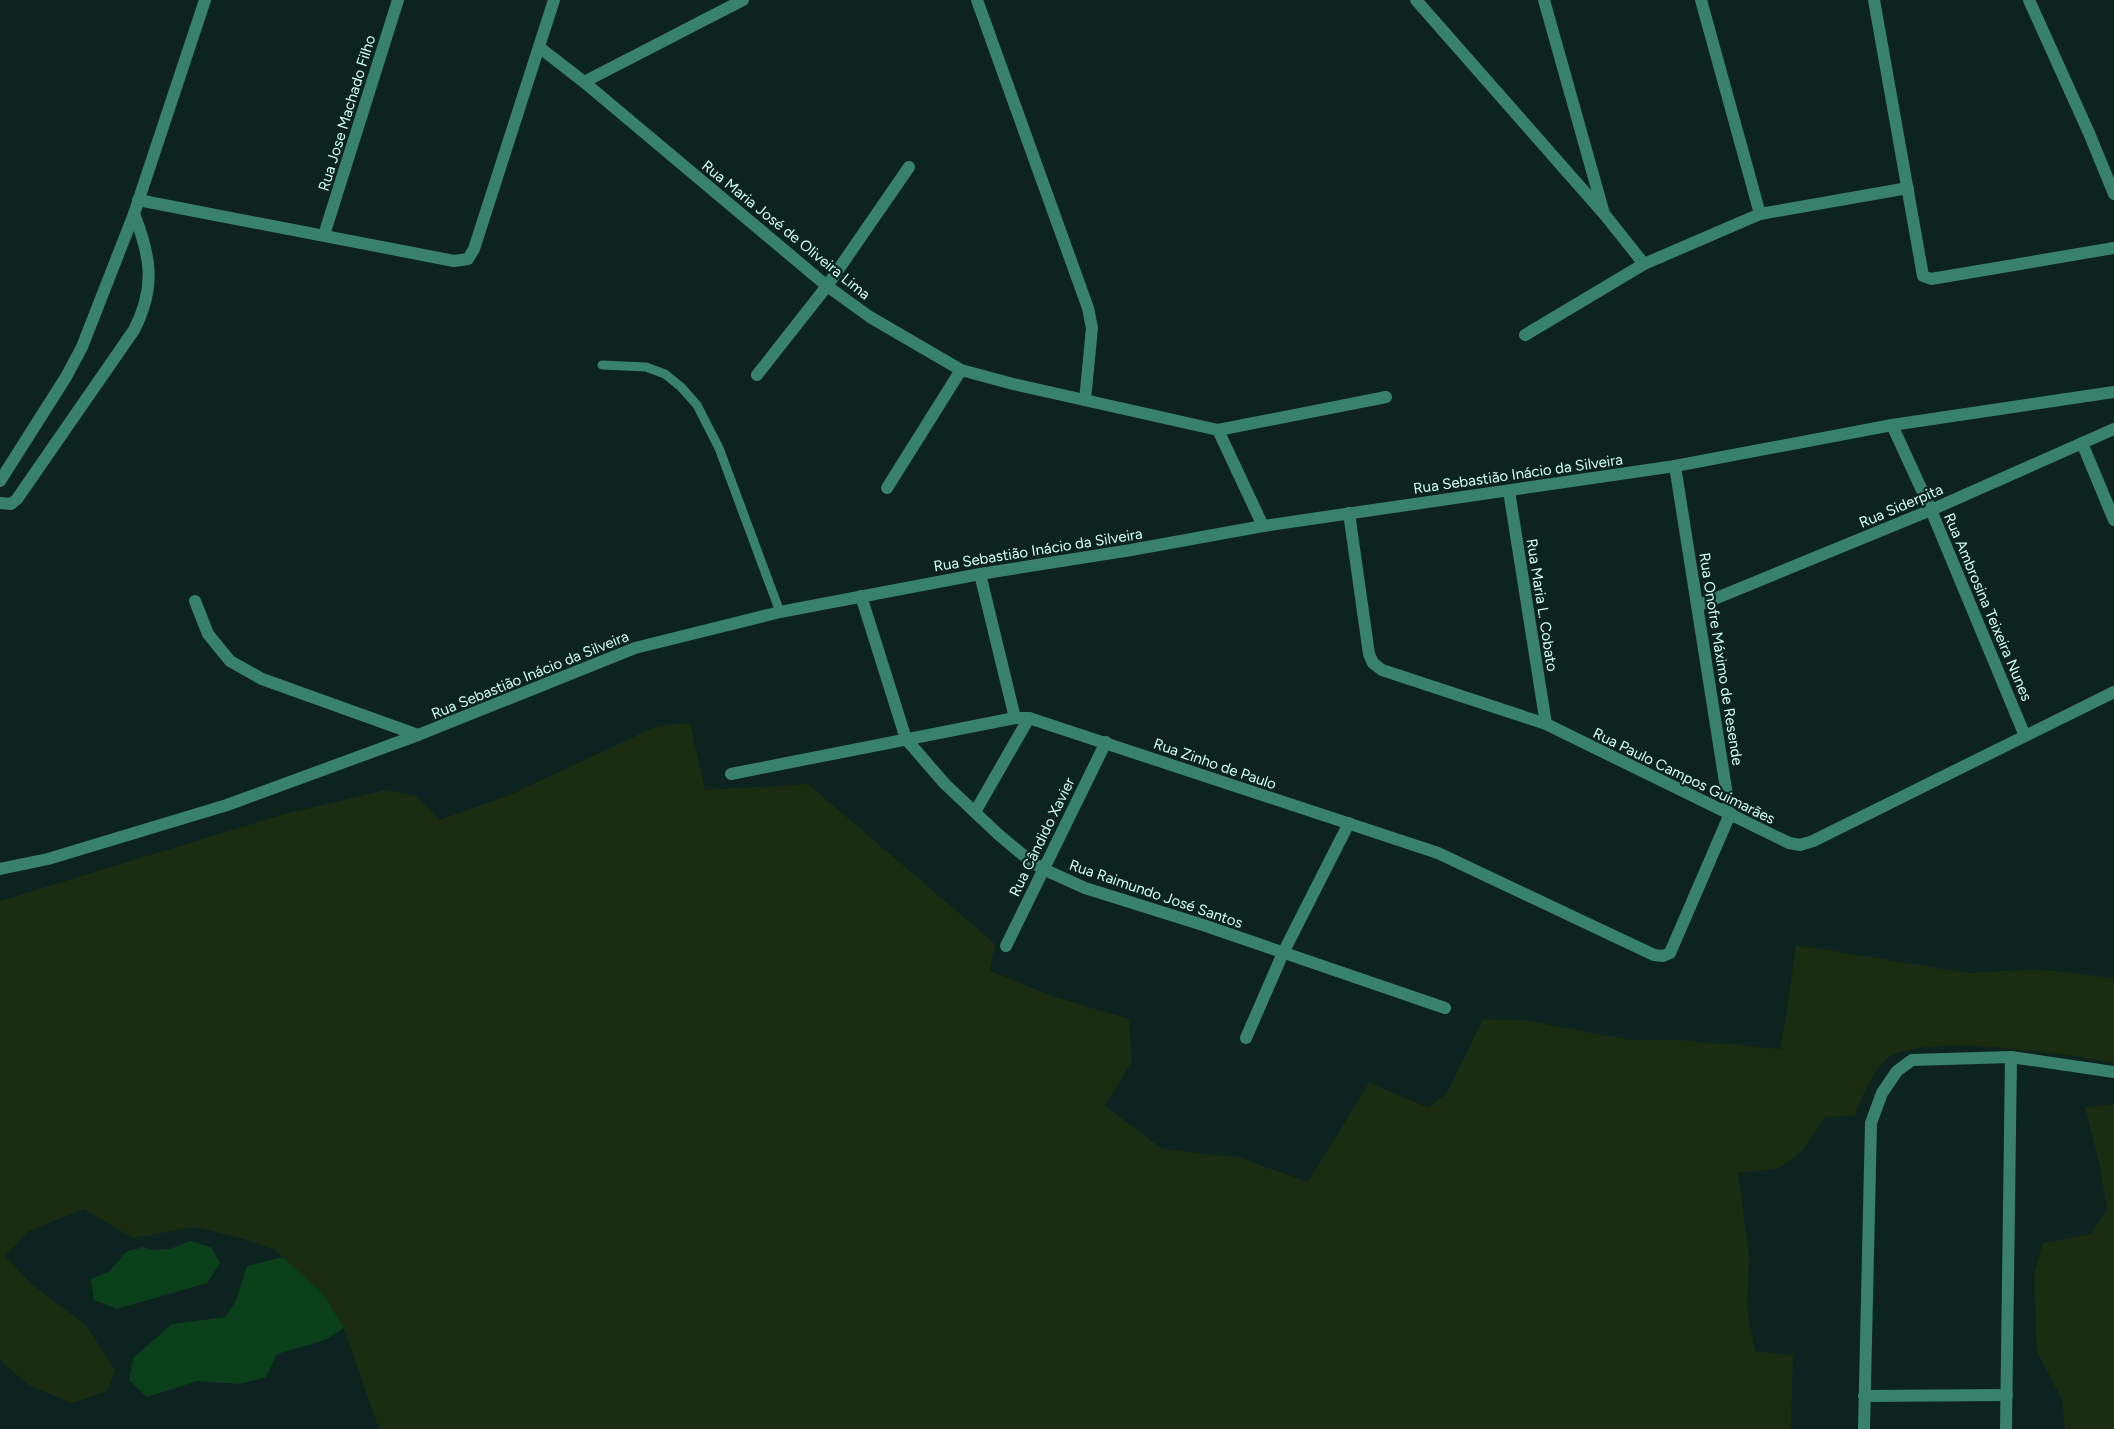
<svg xmlns="http://www.w3.org/2000/svg" width="2114" height="1429" viewBox="0 0 2114 1429" font-family="Figtree,sans-serif">
<rect width="100%" height="100%" fill="#0d231f"/>
<!-- green -->
<g fill="#1b2d10">
<path d="M 690,723 L 705,790 L 808,784 L 995,944 L 990,971 L 1055,997 L 1129,1019 L 1132,1061 L 1105,1106 L 1162,1149 L 1237,1157 L 1308,1182 L 1369,1083 L 1429,1108 L 1447,1093 L 1483,1019 L 1522,1020 L 1630,1040 L 1681,1040 L 1780,1049 L 1787,1010 L 1796,945 L 1969,973 L 2035,969 L 2114,978 L 2114,1063 C 2070,1054 1921,1032 1887,1059 C 1872,1071 1862,1097 1855,1115 L 1824,1118 L 1802,1151 L 1779,1168 L 1738,1173 L 1749,1256 L 1747,1307 L 1755,1351 L 1793,1355 L 1791,1429 L 379,1429 L 344,1328 L 323,1294 L 275,1250 L 244,1239 L 195,1227 L 133,1238 L 84,1209 L 29,1231 L 5,1256 L 30,1283 L 86,1325 L 115,1370 L 107,1391 L 72,1403 L 30,1386 L 0,1360 L 0,901 L 281,815 L 385,790 L 415,795 L 440,820 L 512,794 L 655,727 Z"/>
<polygon points="2114,1104 2114,1429 2065,1429 2062,1399 2037,1352 2034,1274 2043,1243 2090,1234 2107,1210 2100,1166 2085,1107"/>
</g>
<!-- water -->
<g fill="#09401a">
<polygon points="190,1241 211,1247 220,1263 207,1283 117,1309 94,1300 91,1279 110,1271 126,1252 143,1247 152,1250 170,1249"/>
<polygon points="283,1257 323,1294 344,1328 325,1340 277,1354 266,1377 240,1384 197,1381 147,1397 129,1380 133,1358 172,1324 226,1317 236,1300 247,1266"/>
</g>
<g fill="none" stroke-linecap="round" stroke-linejoin="round">
<!-- lane -->
<polyline stroke="#38826d" stroke-width="9" points="602,365 646,367 665,374 681,387 697,405 719,448 780,612"/>
<!-- street -->
<g stroke="#38826d" stroke-width="12">
<polyline points="977,0 1088,308 1092,328 1085,400"/>
<polyline points="1416,0 1605,215 1644,264"/>
<polyline points="1544,0 1603,210"/>
<polyline points="1701,0 1760,214"/>
<polyline points="1874,0 1923,276 1931,279 2114,248"/>
<polyline points="2029,0 2089,133 2114,194"/>
<polyline points="539,47 584,82 827,286 870,317 961,370 1013,384 1218,430 1263,526"/>
<polyline points="584,82 743,0"/>
<polyline points="138,200 454,261 468,259 474,249 554,0"/>
<polyline points="324,235 398,0"/>
<polyline points="1525,335 1644,264 1760,214 1908,188"/>
<polyline points="757,375 827,286 909,167"/>
<polyline points="1892,425 1931,510 2025,736"/>
<polyline points="1218,430 1386,397"/>
<polyline points="2082,443 2114,520"/>
<polyline points="0,481 66,377 82,347 134,214 205,0"/>
<polyline points="887,488 961,370"/>
<polyline points="1509,491 1546,724"/>
<path d="M 0,503 L 11,504 L 17,499 L 134,330 C 156,287 151,257 134,214"/>
<polyline points="1349,513 1369,654 1373,663 1382,670 1546,724 1789,843 1800,845 1813,841 2114,692"/>
<polyline points="980,574 1015,718"/>
<polyline points="861,596 906,739 945,784 999,835 1029,860 1043,869 1085,888 1203,925 1445,1008"/>
<polyline points="195,601 208,634 230,661 262,679 418,735"/>
<polyline points="1697,606 1931,510 2114,429"/>
<polyline points="731,774 1015,718 1029,718 1438,853 1654,955 1663,956 1670,953 1730,814 1675,466"/>
<polyline points="975,812 1029,718"/>
<polyline points="0,869 48,859 227,805 418,735 635,648 780,612 980,574 1131,550 1263,526 1675,466 1892,425 2114,392"/>
<polyline points="1006,946 1106,742"/>
<polyline points="1246,1038 1283,953 1349,823"/>
<polyline points="1864,1396 2007,1395"/>
<polyline points="1864,1429 1871,1123 1882,1093 1897,1071 1912,1060 2011,1057 2114,1072"/>
<polyline points="2006,1429 2011,1057"/>
</g>
</g>
<g text-anchor="middle" stroke-width="4.5" stroke-linejoin="round" paint-order="stroke">
<!-- street labels -->
<g font-size="15" fill="#cffff5" stroke="#0d231f">
<text transform="translate(347 113) rotate(-73)" y="5">Rua Jose Machado Filho</text>
<text transform="translate(786 230) rotate(39)" y="5">Rua Maria José de Oliveira Lima</text>
<text transform="translate(1518 474) rotate(-8)" y="5">Rua Sebastião Inácio da Silveira</text>
<text transform="translate(1901 506) rotate(-23)" y="5">Rua Siderpita</text>
<text transform="translate(1038 550) rotate(-9)" y="5">Rua Sebastião Inácio da Silveira</text>
<text transform="translate(1542 605) rotate(81)" y="5">Rua Maria L. Cobato</text>
<text transform="translate(1988 607) rotate(67)" y="5">Rua Ambrosina Teixeira Nunes</text>
<text transform="translate(1721 659) rotate(81)" y="5">Rua Onofre Máximo de Resende</text>
<text transform="translate(530 675) rotate(-22)" y="5">Rua Sebastião Inácio da Silveira</text>
<text transform="translate(1215 764) rotate(19)" y="5">Rua Zinho de Paulo</text>
<text transform="translate(1684 776) rotate(26)" y="5">Rua Paulo Campos Guimarães</text>
<text transform="translate(1042 837) rotate(-64)" y="5">Rua Cândido Xavier</text>
<text transform="translate(1156 894) rotate(19)" y="5">Rua Raimundo José Santos</text>
</g>
</g>
</svg>
